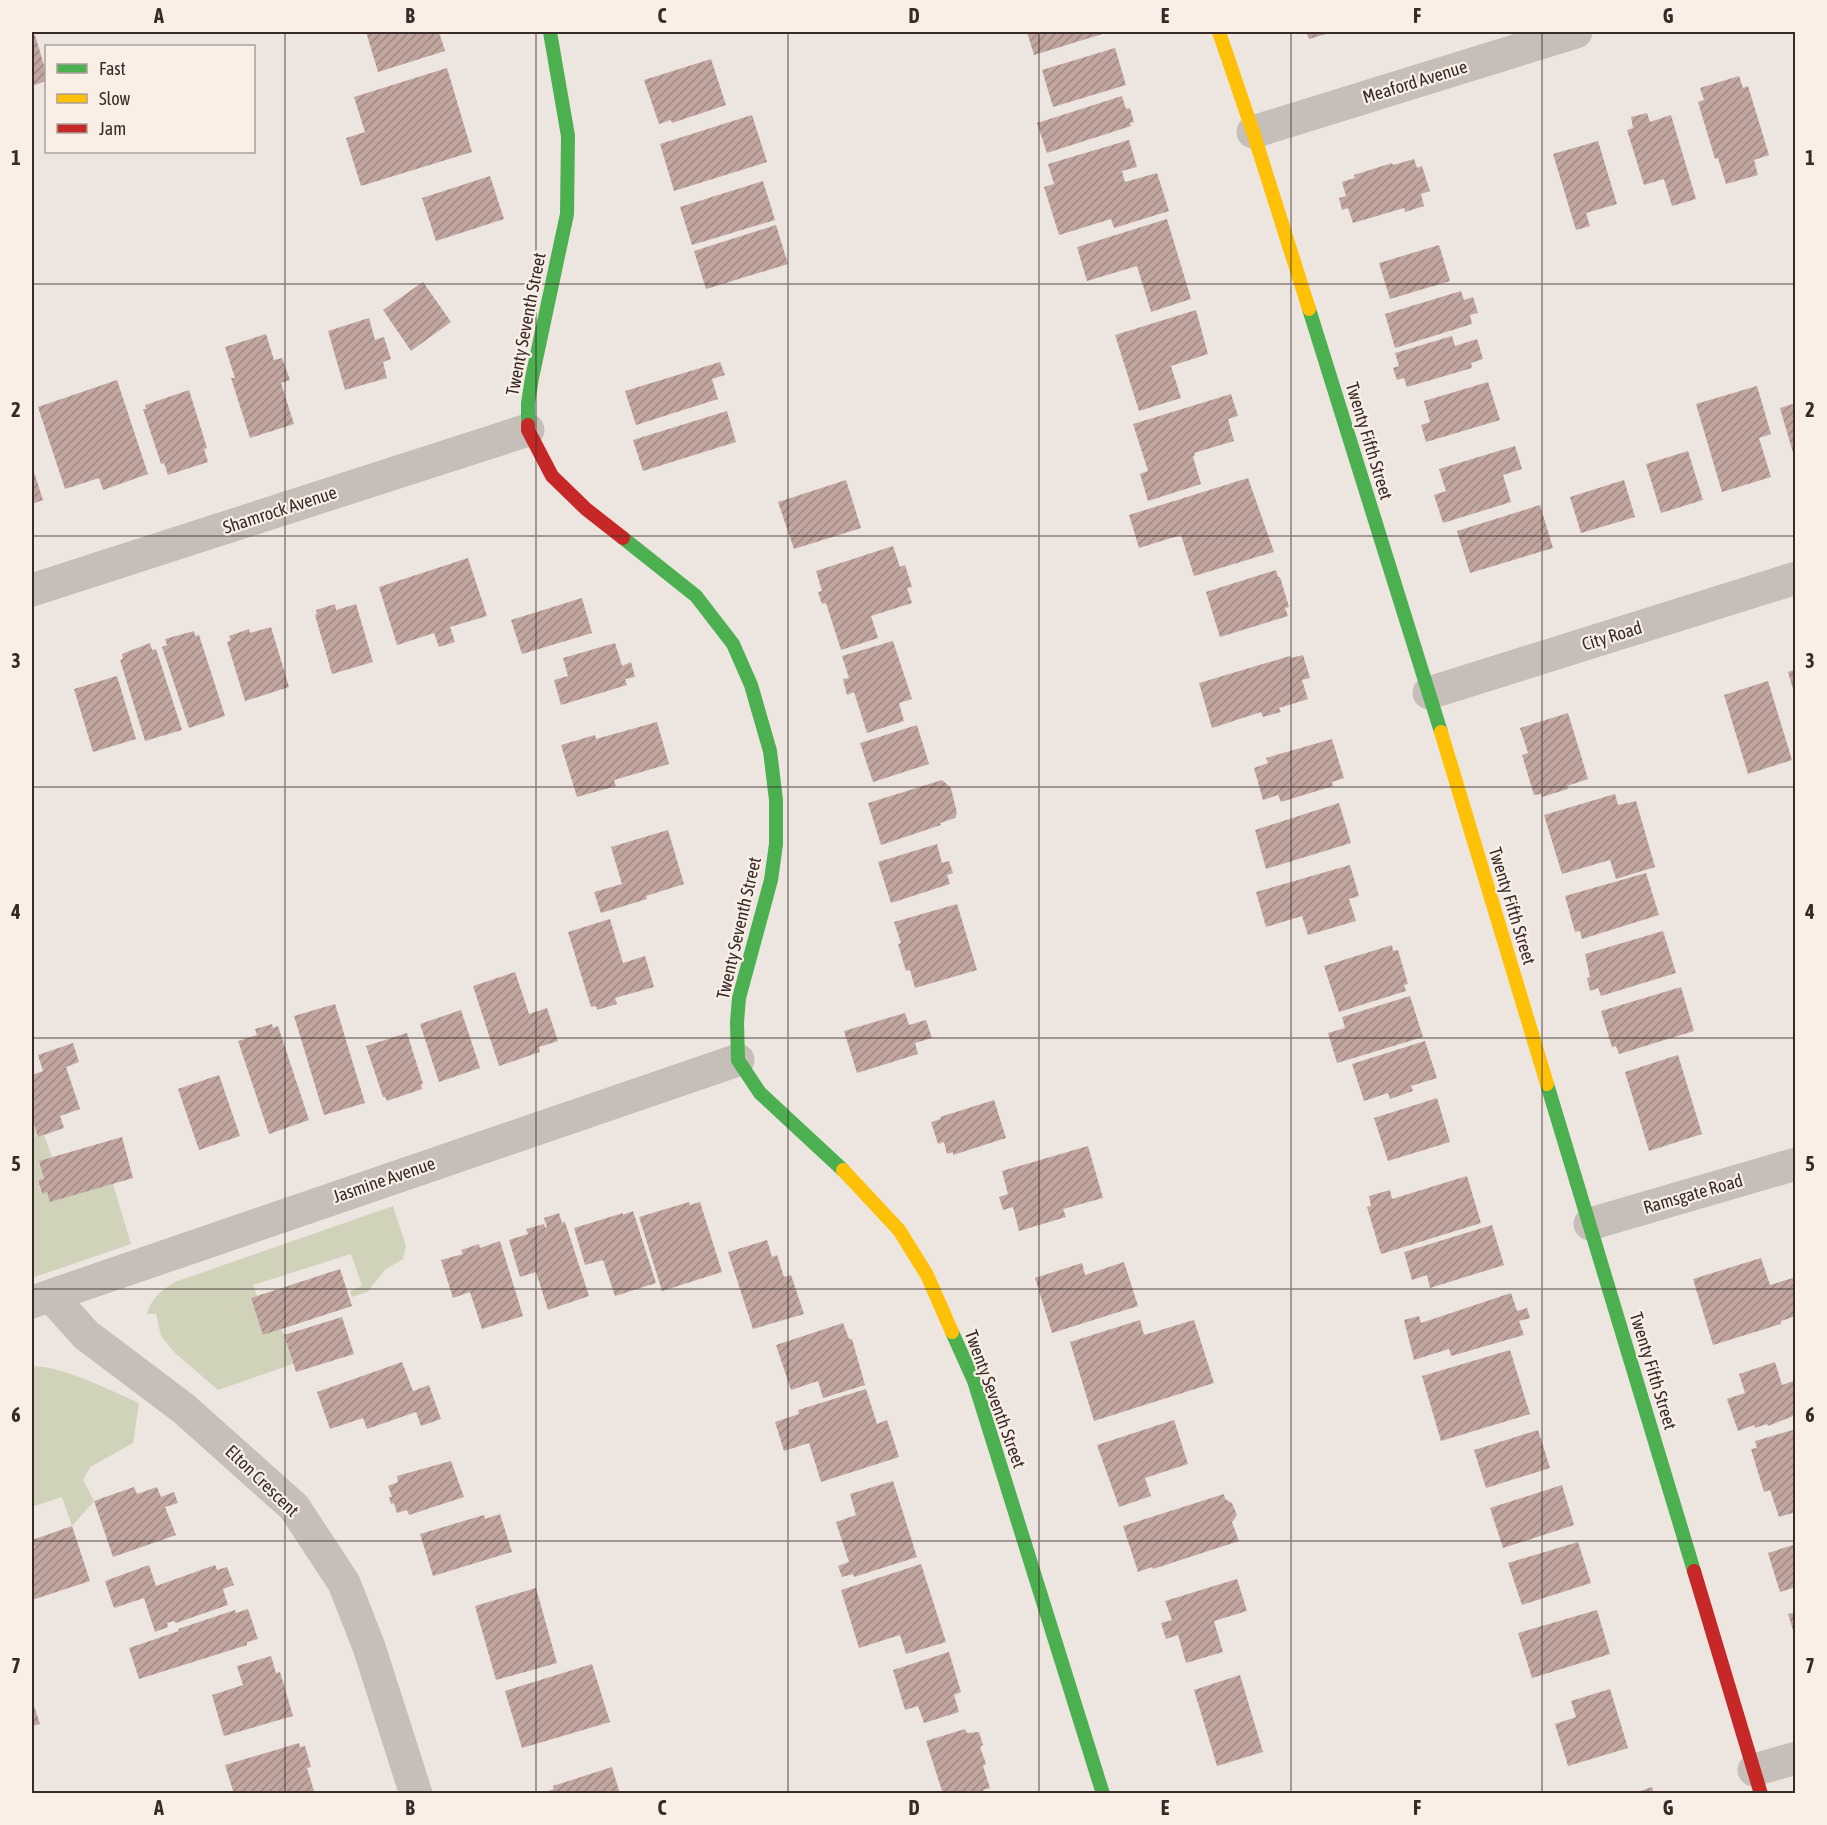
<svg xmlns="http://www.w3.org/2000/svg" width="1827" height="1825" viewBox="0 0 1827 1825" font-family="'Asap Condensed',sans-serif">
<defs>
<pattern id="building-hatch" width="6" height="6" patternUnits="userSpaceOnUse" patternTransform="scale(1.5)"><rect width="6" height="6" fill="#c2a7a0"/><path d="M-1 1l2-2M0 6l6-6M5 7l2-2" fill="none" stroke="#9e8882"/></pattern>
</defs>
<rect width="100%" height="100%" fill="#ede6e0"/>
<!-- green -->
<g fill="#d0d3b9">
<polygon points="34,1124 38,1137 44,1135 52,1157 39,1161 44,1179 38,1181 41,1193 113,1184 131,1244 32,1278 32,1125"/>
<path d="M 393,1206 L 406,1246 L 403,1259 L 386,1269 L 367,1292 L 352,1297 L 350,1291 L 362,1286 L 351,1254 L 253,1285 L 257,1296 L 251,1298 L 264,1335 L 281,1329 L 284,1335 L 293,1364 L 218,1390 L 175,1353 L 161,1336 L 156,1314 L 147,1314 C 151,1298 161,1291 175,1282 Z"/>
<path d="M 32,1366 C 66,1367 107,1389 139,1403 L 133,1443 L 90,1467 L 83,1480 L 94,1501 L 72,1526 L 62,1497 L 32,1507 Z"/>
</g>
<!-- building -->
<g fill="url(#building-hatch)">
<polygon points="366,32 439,32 445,51 378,72"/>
<polygon points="1027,32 1109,32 1034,55"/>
<polygon points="1306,32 1333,32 1309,39"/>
<polygon points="35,35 46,72 46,81 32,86 32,36"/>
<polygon points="1115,48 1126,85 1053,107 1042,70"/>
<polygon points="711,59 726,105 672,123 671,120 659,124 644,80"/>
<polygon points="447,68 472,152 361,186 346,138 365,132 354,97"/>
<polygon points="1739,76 1743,88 1748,86 1769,155 1754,160 1758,175 1726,184 1718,158 1715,159 1698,102 1704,100 1700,88"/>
<polygon points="1122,96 1126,109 1130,108 1134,122 1130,123 1131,126 1047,153 1037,123"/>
<polygon points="1647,113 1650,122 1671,115 1696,199 1672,206 1664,179 1644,185 1627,130 1633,128 1631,117"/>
<polygon points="752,115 767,162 674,191 660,144"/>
<polygon points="1129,140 1137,167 1122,171 1125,182 1157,173 1169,211 1114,228 1111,219 1059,235 1044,187 1054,184 1048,164"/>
<polygon points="1598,141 1617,204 1586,213 1590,226 1576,230 1553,154"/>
<polygon points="1414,159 1417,168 1422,166 1430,191 1421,194 1424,206 1405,212 1404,208 1353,223 1348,208 1342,210 1339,198 1346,196 1342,182 1355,178 1354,175 1392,163 1393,165"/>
<polygon points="490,176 504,219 436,241 422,198"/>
<polygon points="763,181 775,220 692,245 680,207"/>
<polygon points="1167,219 1191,299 1151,312 1137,266 1087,281 1077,247"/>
<polygon points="776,225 788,264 706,289 694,251"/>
<polygon points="1439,245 1450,281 1390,299 1379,263"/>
<polygon points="423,282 451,322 411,351 383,310"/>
<polygon points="1461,291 1464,300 1473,297 1478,313 1470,315 1472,324 1395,348 1385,314"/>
<polygon points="1196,310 1208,354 1171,366 1181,398 1139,411 1115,335"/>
<polygon points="369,318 375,340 384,337 391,359 383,362 387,378 345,390 328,331"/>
<polygon points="266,334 274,360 282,358 290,380 281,383 294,424 250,438 231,378 235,378 225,347"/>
<polygon points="1452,336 1455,346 1477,339 1483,359 1471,363 1472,368 1407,387 1404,378 1397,380 1393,368 1399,366 1395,353"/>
<polygon points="720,362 725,375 712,379 718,399 636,425 625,391"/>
<polygon points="117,380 148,474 103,490 99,478 65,489 38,407"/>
<polygon points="1488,382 1500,420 1426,442 1421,425 1430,422 1424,401"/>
<polygon points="1757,386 1771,434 1759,438 1771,477 1722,492 1696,404"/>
<polygon points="189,390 207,448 204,449 208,462 168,475 164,463 161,464 143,409 146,409 145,405"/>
<polygon points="1231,394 1238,416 1228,419 1234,441 1194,453 1195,455 1193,457 1201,484 1148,501 1140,474 1148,471 1133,424"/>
<polygon points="1796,403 1796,459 1795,460 1780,408"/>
<polygon points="727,411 736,442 643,471 633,440"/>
<polygon points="1515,446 1522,469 1503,475 1511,502 1443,523 1434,495 1446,491 1439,469"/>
<polygon points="1688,451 1703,500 1661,513 1646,464"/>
<polygon points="32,466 43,500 32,504"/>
<polygon points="1248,478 1274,552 1194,576 1181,535 1139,548 1129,515"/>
<polygon points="846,480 861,528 794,549 778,502"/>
<polygon points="1624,480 1635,517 1581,533 1570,497"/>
<polygon points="1540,505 1553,548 1470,573 1457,531"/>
<polygon points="893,546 900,567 905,565 912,587 907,588 912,603 871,616 878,638 841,650 826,603 822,604 818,592 822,591 816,571"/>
<polygon points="468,558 487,616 450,627 455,642 439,647 434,633 397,645 379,587"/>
<polygon points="1276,570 1278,577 1280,577 1289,607 1285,608 1288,616 1220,637 1206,592"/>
<polygon points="582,598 592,633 522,654 511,620"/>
<polygon points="335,604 336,610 356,604 373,662 332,674 315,615 317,614 316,610"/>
<polygon points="271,627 289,687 245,701 227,642 231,640 229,636 249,629 250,633"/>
<polygon points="194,631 195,636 199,635 225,716 189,728 162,647 167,645 165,639"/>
<polygon points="893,641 912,699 899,703 904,721 867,733 854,692 847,695 843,679 849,678 842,656"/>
<polygon points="150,643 152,650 156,649 182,730 145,741 120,660 123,659 122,654"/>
<polygon points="615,643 622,666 631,662 635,677 625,679 627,685 561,705 554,680 568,676 563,658"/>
<polygon points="1303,655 1310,678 1302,680 1308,699 1279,708 1281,712 1263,717 1261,712 1212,728 1199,683 1290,656 1291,658"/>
<polygon points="1796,669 1796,696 1795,696 1788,672"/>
<polygon points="117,676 136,739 93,752 74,689"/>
<polygon points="1768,681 1792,760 1748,774 1724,695"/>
<polygon points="1568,713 1588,779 1567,786 1568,789 1542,797 1541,794 1534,795 1522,755 1528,753 1520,728"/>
<polygon points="657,722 669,764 614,780 616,786 577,797 561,745 595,735 596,739"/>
<polygon points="917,725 929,764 873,782 860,743"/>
<polygon points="1332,739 1344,778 1332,782 1333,786 1281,802 1278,795 1263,800 1254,768 1268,763 1266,758"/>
<polygon points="942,780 951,788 957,813 955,818 940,823 941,825 881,845 868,803"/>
<polygon points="1615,794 1618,805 1636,801 1655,867 1616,879 1610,860 1562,874 1544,815"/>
<polygon points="1339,803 1351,843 1266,869 1255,830"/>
<polygon points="668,830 684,884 646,896 647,899 601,913 594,892 622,884 611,847"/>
<polygon points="937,844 942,863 949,861 953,873 947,875 950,884 891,903 878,862"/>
<polygon points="1350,865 1359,896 1349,899 1356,921 1308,935 1302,916 1266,927 1256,892"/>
<polygon points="1646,873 1659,915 1582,939 1580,931 1575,932 1565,896"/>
<polygon points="957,904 977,970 915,988 910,970 906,971 898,944 901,943 894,922"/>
<polygon points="610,919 623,963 645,956 654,987 615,998 617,1004 597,1010 596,1006 591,1007 568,932"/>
<polygon points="1663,931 1676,973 1601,996 1598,988 1590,991 1587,978 1590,977 1585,954"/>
<polygon points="1392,945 1393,951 1398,950 1408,984 1404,985 1406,991 1339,1012 1324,966"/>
<polygon points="515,972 529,1014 547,1008 558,1041 539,1047 540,1052 499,1066 473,986"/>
<polygon points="1681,987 1694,1031 1619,1054 1616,1046 1612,1047 1601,1011"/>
<polygon points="1410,996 1423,1037 1337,1063 1328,1033 1345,1028 1342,1017"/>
<polygon points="335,1004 365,1103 324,1115 294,1016"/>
<polygon points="461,1010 480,1068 439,1082 420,1024"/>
<polygon points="905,1013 909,1025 926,1020 932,1038 915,1043 918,1054 857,1073 844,1031"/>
<polygon points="272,1024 273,1028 278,1026 309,1120 269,1134 238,1041 257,1035 255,1029"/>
<polygon points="407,1033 423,1084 421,1084 422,1089 387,1101 385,1097 383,1097 366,1046"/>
<polygon points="1425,1041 1437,1078 1411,1086 1413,1091 1390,1099 1388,1093 1364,1101 1352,1064"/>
<polygon points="73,1043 79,1062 66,1067 80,1109 60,1116 64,1128 38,1137 34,1124 32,1125 32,1075 43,1071 38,1055"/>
<polygon points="1678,1055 1702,1134 1649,1151 1625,1072"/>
<polygon points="219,1075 240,1136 199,1150 178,1089"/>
<polygon points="1437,1098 1450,1142 1388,1161 1374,1118"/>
<polygon points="994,1100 1006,1138 953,1155 953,1152 947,1154 944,1142 938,1144 931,1122 941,1119 940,1117"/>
<polygon points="122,1137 133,1178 50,1202 47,1192 42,1194 38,1180 44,1179 39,1161"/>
<polygon points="1088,1146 1103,1198 1063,1209 1066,1217 1019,1231 1013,1207 1003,1210 999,1197 1008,1194 1002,1171"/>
<polygon points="1467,1176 1481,1223 1381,1254 1367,1207 1371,1206 1369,1196 1390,1190 1392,1199"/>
<polygon points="689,1202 690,1205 700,1202 722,1272 662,1291 639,1217"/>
<polygon points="633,1211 656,1283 615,1296 603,1260 585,1265 574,1228 623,1213 623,1215"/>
<polygon points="559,1213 562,1223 565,1222 589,1296 548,1310 536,1272 520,1277 509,1240 528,1234 526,1229 544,1224 545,1228 547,1227 544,1218"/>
<polygon points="1492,1225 1504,1265 1430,1288 1427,1275 1412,1280 1404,1252"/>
<polygon points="767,1240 772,1257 777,1255 784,1277 791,1275 804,1314 753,1329 728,1252"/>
<polygon points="500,1241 523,1316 482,1329 470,1292 453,1298 441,1260 463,1254 461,1250 479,1244 480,1248"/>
<polygon points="1761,1258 1770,1285 1796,1277 1796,1316 1781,1321 1781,1324 1713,1345 1693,1279"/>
<polygon points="1124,1262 1138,1306 1052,1333 1035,1278 1082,1263 1085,1275"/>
<polygon points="340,1269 352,1306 263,1335 251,1298"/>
<polygon points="1511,1293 1517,1311 1527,1308 1530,1318 1519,1321 1524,1335 1451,1356 1449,1349 1414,1360 1404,1320 1419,1316 1421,1323"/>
<polygon points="342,1317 354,1354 296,1372 284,1335"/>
<polygon points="1140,1320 1144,1335 1194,1320 1214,1383 1094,1421 1070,1342"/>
<polygon points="843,1323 849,1339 852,1339 865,1385 823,1398 818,1381 791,1390 776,1345"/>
<polygon points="1510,1350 1530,1414 1441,1441 1422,1376"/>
<polygon points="402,1362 413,1391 429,1385 441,1419 421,1426 416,1412 367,1429 363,1418 330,1429 317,1392"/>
<polygon points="1775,1362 1782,1385 1796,1380 1796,1415 1768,1426 1767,1424 1755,1428 1754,1425 1738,1431 1727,1399 1745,1393 1739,1374"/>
<polygon points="866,1389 877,1424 887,1420 899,1457 821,1482 809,1443 784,1451 775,1422 799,1414 798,1410"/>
<polygon points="1174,1420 1188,1464 1145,1478 1151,1496 1119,1507 1097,1445"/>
<polygon points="1796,1429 1796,1512 1779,1517 1770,1490 1764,1492 1751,1449 1757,1448 1755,1441"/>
<polygon points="1538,1430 1550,1468 1486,1488 1474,1450"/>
<polygon points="451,1461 464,1497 409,1515 407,1510 397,1513 394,1503 391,1504 389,1497 392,1497 388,1486 398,1482 397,1476"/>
<polygon points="893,1481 917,1557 854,1577 853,1574 842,1577 838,1566 849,1562 836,1522 856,1515 850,1494"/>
<polygon points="1562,1485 1574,1525 1503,1548 1490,1508"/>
<polygon points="134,1487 137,1494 157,1487 161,1497 174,1492 178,1503 165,1507 176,1535 113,1557 94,1501"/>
<polygon points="1224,1494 1225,1499 1232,1503 1237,1515 1232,1522 1239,1541 1153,1569 1152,1567 1138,1572 1123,1526"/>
<polygon points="500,1514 512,1552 433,1576 420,1534 484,1515 485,1519"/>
<polygon points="72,1526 90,1581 32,1600 32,1549 35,1548 32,1540"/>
<polygon points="1578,1542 1591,1583 1522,1605 1508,1563"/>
<polygon points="1796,1544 1796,1587 1780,1592 1768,1553"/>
<polygon points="921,1564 946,1642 906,1654 900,1635 859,1648 841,1590"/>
<polygon points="149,1565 156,1586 215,1565 217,1570 227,1567 234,1585 223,1589 228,1605 176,1623 174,1621 167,1623 168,1627 155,1632 144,1598 114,1608 105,1581"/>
<polygon points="1237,1579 1247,1611 1214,1621 1223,1652 1186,1663 1178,1635 1166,1639 1161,1623 1172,1620 1165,1601"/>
<polygon points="536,1588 557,1663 496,1680 475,1606"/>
<polygon points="248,1609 258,1639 247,1642 247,1645 139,1679 129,1648 179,1631 178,1629 235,1610 236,1613"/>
<polygon points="1597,1610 1610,1654 1532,1678 1518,1633"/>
<polygon points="1796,1612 1796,1636 1795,1637 1788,1614"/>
<polygon points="949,1652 961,1692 954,1695 959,1712 924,1723 918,1706 905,1710 893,1670"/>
<polygon points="271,1656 276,1673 280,1672 293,1716 224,1736 212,1695 243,1685 237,1666"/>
<polygon points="592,1664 610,1722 522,1748 505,1691"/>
<polygon points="1240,1675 1263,1752 1217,1766 1194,1690"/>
<polygon points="1610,1689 1628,1748 1568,1766 1555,1724 1576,1717 1571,1701"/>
<polygon points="32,1700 40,1724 32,1726"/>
<polygon points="965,1729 967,1733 979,1732 983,1745 980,1747 986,1764 983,1766 990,1788 983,1790 984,1794 943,1794 926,1741"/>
<polygon points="299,1743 300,1747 305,1746 311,1767 307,1768 315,1794 234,1794 225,1765"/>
<polygon points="612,1767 620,1794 541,1794 554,1789 553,1786"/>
<polygon points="1652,1787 1654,1794 1635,1794 1634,1793"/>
</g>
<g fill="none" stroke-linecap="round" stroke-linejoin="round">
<!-- street -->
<g stroke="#c6beb9" stroke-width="33">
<polyline points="1253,132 1576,32"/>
<polyline points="32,590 528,430"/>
<polyline points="1429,693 1796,578"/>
<polyline points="1590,1224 1796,1164"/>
<polyline points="51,1296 86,1335 183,1408 294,1507 344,1583 369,1647 416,1794"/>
<polyline points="32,1302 738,1060"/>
<polyline points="1754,1770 1796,1758"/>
</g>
<!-- fast -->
<g stroke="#4caf50" stroke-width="14">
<polyline points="1309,309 1441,732"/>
<polyline points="528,425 528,403 532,378 567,214 568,136 550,32"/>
<polyline points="623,538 696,596 733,644 751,685 770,751 776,800 776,844 771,880 739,998 737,1022 738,1060 760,1093 843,1170"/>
<polyline points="1547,1084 1694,1571"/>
<polyline points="952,1332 974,1381 1103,1794"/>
</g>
<!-- slow -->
<g stroke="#ffc107" stroke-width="14">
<polyline points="1219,32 1253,132 1309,309"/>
<polyline points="1441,732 1547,1084"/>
<polyline points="843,1170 899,1230 927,1275 952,1332"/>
</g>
<!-- jam -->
<g stroke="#c62828" stroke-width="14">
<polyline points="528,425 528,430 552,476 586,509 623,538"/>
<polyline points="1694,1571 1761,1794"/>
</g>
</g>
<!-- grid -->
<path fill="none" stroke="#372a27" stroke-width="1.5" stroke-opacity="0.55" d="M 285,32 L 285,1794M 536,32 L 536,1794M 788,32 L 788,1794M 1039,32 L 1039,1794M 1291,32 L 1291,1794M 1542,32 L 1542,1794M 32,284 L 1796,284M 32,536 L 1796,536M 32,787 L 1796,787M 32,1038 L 1796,1038M 32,1289 L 1796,1289M 32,1541 L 1796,1541"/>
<g text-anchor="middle" stroke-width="4.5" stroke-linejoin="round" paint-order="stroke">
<!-- street labels -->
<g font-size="18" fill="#372a27" stroke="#faefe7">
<text transform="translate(1415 82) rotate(-17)" y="6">Meaford Avenue</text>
<text transform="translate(526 324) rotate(-79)" y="6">Twenty Seventh Street</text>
<text transform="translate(1369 441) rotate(73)" y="6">Twenty Fifth Street</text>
<text transform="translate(280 510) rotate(-18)" y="6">Shamrock Avenue</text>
<text transform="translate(1612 636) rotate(-17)" y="6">City Road</text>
<text transform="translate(1512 906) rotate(73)" y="6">Twenty Fifth Street</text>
<text transform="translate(739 928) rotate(-77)" y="6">Twenty Seventh Street</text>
<text transform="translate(384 1180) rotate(-19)" y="6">Jasmine Avenue</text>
<text transform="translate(1693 1194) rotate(-16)" y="6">Ramsgate Road</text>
<text transform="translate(1653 1371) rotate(73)" y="6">Twenty Fifth Street</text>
<text transform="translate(995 1399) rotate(70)" y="6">Twenty Seventh Street</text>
<text transform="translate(262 1481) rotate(44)" y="6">Elton Crescent</text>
</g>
</g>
<!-- border -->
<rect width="1827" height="1825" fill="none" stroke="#faefe7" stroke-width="66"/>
<!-- legend -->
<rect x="45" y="45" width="210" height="108" fill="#faefe7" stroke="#aca09a" stroke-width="1.5"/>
<rect x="57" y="64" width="30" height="9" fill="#4caf50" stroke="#aca09a" stroke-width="1.5"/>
<text x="99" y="75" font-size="18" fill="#372a27">Fast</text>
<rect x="57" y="94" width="30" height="9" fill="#ffc107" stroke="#aca09a" stroke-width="1.5"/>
<text x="99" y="105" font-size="18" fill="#372a27">Slow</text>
<rect x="57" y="124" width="30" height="9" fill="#c62828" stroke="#aca09a" stroke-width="1.5"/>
<text x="99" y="135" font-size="18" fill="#372a27">Jam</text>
<rect x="33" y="33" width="1761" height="1759" fill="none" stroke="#372a27" stroke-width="2"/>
<g font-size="20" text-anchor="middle" font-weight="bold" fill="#372a27">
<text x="159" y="23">A</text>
<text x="410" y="23">B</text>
<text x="662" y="23">C</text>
<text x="914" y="23">D</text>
<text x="1165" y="23">E</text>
<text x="1417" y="23">F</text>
<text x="1668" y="23">G</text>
<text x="16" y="165">1</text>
<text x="1810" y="165">1</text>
<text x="16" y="417">2</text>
<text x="1810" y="417">2</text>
<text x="16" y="668">3</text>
<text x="1810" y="668">3</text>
<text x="16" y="919">4</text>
<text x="1810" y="919">4</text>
<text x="16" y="1171">5</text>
<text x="1810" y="1171">5</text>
<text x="16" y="1422">6</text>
<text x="1810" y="1422">6</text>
<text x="16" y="1673">7</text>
<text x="1810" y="1673">7</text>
<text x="159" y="1815">A</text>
<text x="410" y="1815">B</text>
<text x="662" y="1815">C</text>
<text x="914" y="1815">D</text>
<text x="1165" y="1815">E</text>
<text x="1417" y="1815">F</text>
<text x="1668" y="1815">G</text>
</g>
</svg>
